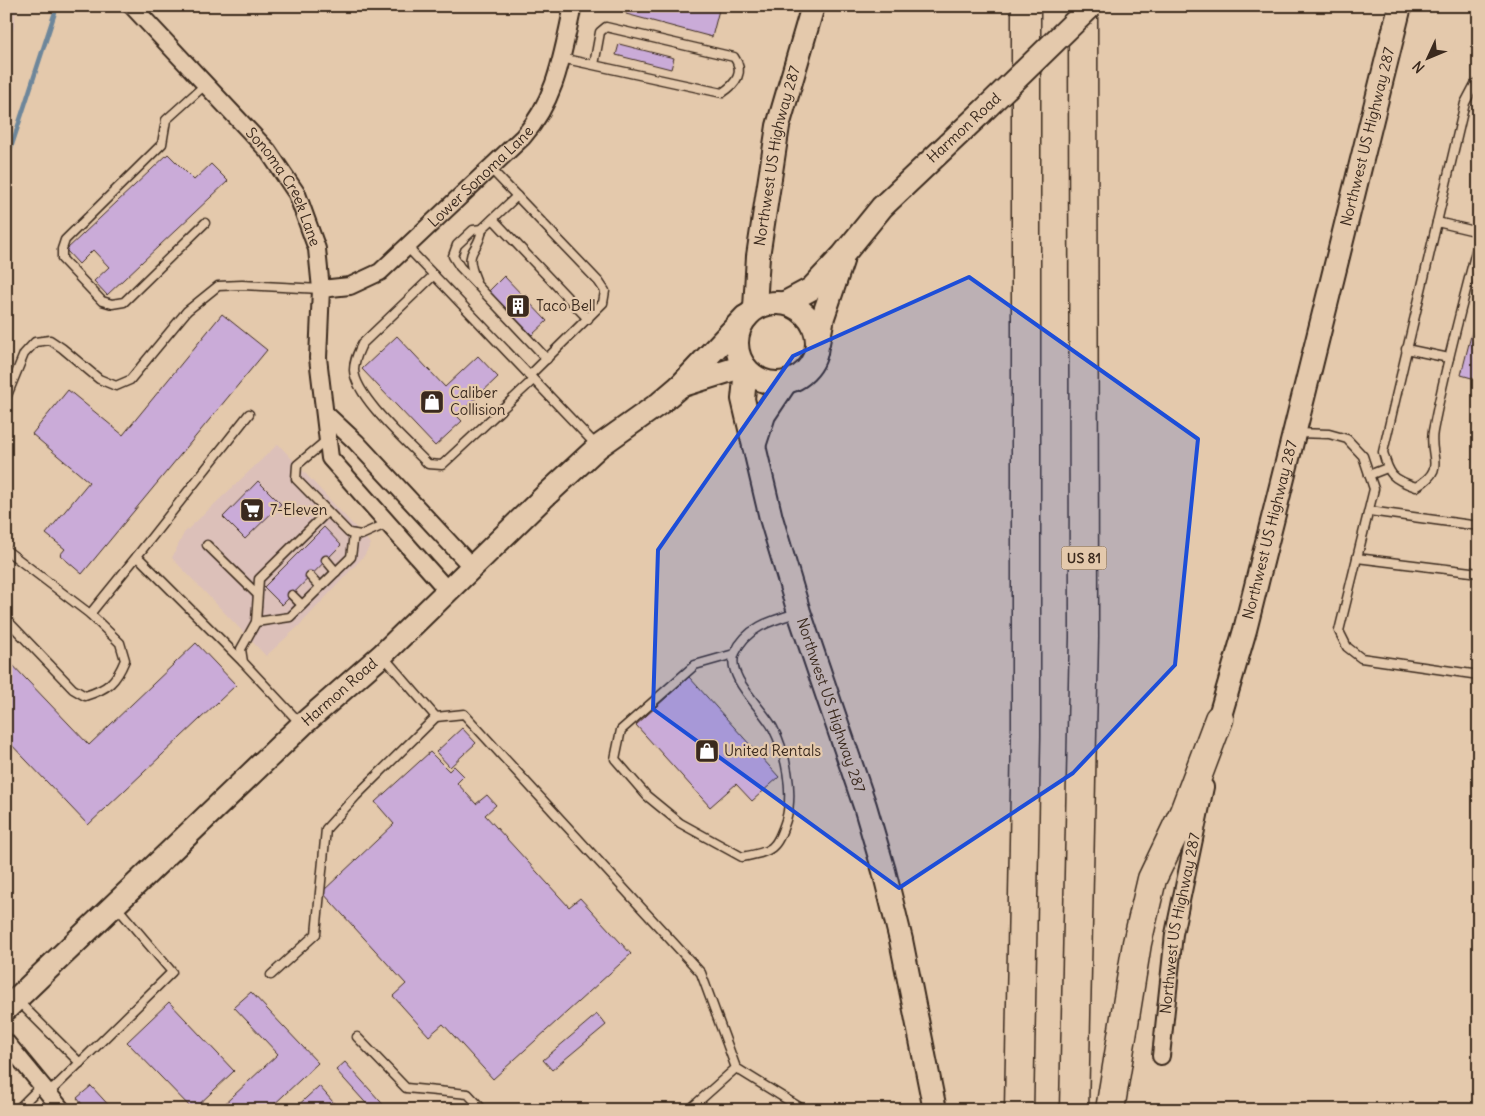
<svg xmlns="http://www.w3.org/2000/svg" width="1485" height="1116" viewBox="0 0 1485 1116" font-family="Delius,sans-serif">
<rect width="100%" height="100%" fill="#e4c9ac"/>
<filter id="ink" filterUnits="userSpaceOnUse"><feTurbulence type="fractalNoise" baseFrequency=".02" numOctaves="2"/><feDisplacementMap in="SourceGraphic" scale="10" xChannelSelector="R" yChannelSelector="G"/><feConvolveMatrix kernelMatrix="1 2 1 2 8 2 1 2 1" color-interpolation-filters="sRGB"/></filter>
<g filter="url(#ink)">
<!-- built -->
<g fill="#dcc0b9">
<polygon points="6,6 16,6 14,29 6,36"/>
<polygon points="278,444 371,544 364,556 301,624 266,656 172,558 184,533"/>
</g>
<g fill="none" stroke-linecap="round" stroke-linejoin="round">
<!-- stream -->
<polyline stroke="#6d869a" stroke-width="4.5" points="6,163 57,6"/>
</g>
<!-- building -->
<g fill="#caabd8" stroke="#3b2a1e">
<polygon points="628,6 720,6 712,37 626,14"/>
<polygon points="619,44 674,58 671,69 616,55"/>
<polygon points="168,154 194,180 211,164 228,181 107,295 94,281 109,267 93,250 79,264 66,250"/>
<polygon points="504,276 547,321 532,335 489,291"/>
<polygon points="1479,304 1479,380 1461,375"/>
<polygon points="222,314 267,350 82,574 60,555 65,549 46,534 89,482 32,434 68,390 123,435"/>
<polygon points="397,336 445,387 478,356 498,377 457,416 462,421 435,446 362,369"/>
<polygon points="258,481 281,504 245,539 223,517"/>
<polygon points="324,527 341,545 282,605 264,587"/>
<polygon points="196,643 236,685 88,825 6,739 6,658 89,745"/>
<polygon points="689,677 779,777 752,801 736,784 710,807 636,725"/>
<polygon points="462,728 476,743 450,767 436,752"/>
<polygon points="430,752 449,771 454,766 464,776 457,783 476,804 487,795 496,805 485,815 569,907 580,898 631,954 493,1079 443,1024 429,1036 393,996 406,984 322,892 394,824 375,802"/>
<polygon points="251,992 318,1063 268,1110 218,1110 278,1054 234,1007"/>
<polygon points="169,1002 234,1071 193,1110 127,1042"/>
<polygon points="597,1014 606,1025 552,1070 543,1060"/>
<polygon points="345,1062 388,1110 372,1110 336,1070"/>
<polygon points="91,1086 92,1087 113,1110 87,1110 77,1098"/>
<polygon points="319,1086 340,1110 293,1110"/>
</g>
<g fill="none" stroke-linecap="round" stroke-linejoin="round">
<defs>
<g id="lane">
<path d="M 561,58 L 722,93 C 736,84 745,72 734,57 L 606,27 L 600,32 L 594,65"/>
<path d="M 1479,83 L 1475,84 L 1465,103 L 1383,452 C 1389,475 1392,479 1416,487 C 1448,468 1428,458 1433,431 C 1445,367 1463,303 1479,239"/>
<polyline points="490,168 599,282 605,291 603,303 529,376"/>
<polyline points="517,196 482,229 473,230 457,245 453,256 460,267 547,359"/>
<polyline points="493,219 588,319"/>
<polyline points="1437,222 1479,232"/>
<polyline points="205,223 124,302 112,304 102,301 62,259 62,249 65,240 162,144 166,120 206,84"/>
<polyline points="407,247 597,446"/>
<path d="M 434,275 L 362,344 C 358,353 354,360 354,370 C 355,397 409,444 428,464 L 442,465 L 533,380"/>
<path d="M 476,280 C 462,247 479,254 482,229"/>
<polyline points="1406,349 1449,358"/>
<polyline points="6,398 24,354 35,342 50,340 62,348 99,379 116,386 130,380 187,311 218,286 242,285 321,289"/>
<polyline points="1296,433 1329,434 1347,439 1363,456 1374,489 1339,631 1347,647 1361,658 1479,675"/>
<polyline points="328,439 297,465 296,479 349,533 361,535 388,523"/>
<polyline points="1369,475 1387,468"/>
<polyline points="1369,511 1479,526"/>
<polyline points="207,545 257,594"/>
<polyline points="6,550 90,614 137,556"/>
<polyline points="1357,558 1479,573"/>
<polyline points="326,560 336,572"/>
<polyline points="310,576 320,587"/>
<polyline points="292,595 302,605"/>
<path d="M 6,619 L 73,689 L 85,696 C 108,689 116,682 125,660 L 120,643 L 90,614"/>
<polyline points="256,622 290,617 351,557 354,534"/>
<path d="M 734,654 L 695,665 L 621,730 L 615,759 L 647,796 L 680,823 L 742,857 C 773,851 776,850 786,820 C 794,792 786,753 773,728 C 762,708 725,676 735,653 C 746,627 773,620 797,613"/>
<polyline points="383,656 436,717 464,714 701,973 736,1068 689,1110"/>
<polyline points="243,662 137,556 249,414"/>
<polyline points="300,723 243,662 241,649 256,622 259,579 327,512"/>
<polyline points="271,975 316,934 326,829 356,796 436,717"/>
<polyline points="18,1001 80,1063"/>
<polyline points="357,1037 406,1088 468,1094 483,1110"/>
<polyline points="736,1068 804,1110"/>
<polyline points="48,1094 172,972 116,906"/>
<polyline points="17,1110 41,1086"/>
</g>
<g id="street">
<path id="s1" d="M 132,6 L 268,151 L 297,194 L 317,249 L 321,289 L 318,358 L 330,458 L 447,590"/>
<path id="s2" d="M 321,289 L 350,286 L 380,272 L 523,137 C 557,98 562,55 573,6"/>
<polyline points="326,414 356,442 471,566"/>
<polyline points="6,1042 62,1110"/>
<path id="s3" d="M 1161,1056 L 1174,934 L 1205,787"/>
</g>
<g id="secondary">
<circle cx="777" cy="343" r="40"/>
<polyline points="785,303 811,289 843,255 882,207 981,113"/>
<path id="s4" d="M 755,308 L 758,256 L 778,126 L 813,6"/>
<polyline points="818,343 823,317 842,261"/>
<path id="s5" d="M 746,369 L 743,399 L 771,518 L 799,612 L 865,806 L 884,871 L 901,940 L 935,1110"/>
<polyline points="680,386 744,366"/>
<polyline points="754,446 764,415 786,382"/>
<path id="s6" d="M 1219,719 L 1245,630 L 1298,418 L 1400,6"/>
<path id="s7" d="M 6,1009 L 302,725 L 382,655 L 544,497 L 598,447 L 660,403 L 680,386 L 745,317"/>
</g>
<g id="highway">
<polyline points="1019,1110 1026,736 1026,6"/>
<polyline points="1074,1110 1084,637 1083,6"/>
<polyline points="1110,1110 1137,943 1152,879 1184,812 1219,719"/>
</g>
</defs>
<!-- lane casing -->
<use href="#lane" stroke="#3b2a1e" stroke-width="11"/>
<!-- street casing -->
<use href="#street" stroke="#3b2a1e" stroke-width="20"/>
<!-- secondary casing -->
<use href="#secondary" stroke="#3b2a1e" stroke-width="26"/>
<!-- highway casing -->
<use href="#highway" stroke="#3b2a1e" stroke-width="31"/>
<!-- lane -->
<use href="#lane" stroke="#e4c9ac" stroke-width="8"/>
<!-- street -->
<use href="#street" stroke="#e4c9ac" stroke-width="16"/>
<!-- secondary -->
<use href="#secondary" stroke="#e4c9ac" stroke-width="22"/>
<!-- highway -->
<use href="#highway" stroke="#e4c9ac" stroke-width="28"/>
<defs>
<polyline id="secondary-bridge" points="981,113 1091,6"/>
</defs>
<!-- secondary-bridge casing -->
<use href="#secondary-bridge" stroke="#3b2a1e" stroke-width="26" stroke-linecap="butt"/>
<!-- secondary-bridge -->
<use href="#secondary-bridge" stroke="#e4c9ac" stroke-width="22"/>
</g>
</g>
<!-- marked area -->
<path fill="#1d4ed8" fill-opacity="0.2" stroke="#1d4ed8" stroke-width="4" stroke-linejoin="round" d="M 969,277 L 1198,439 L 1175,665 L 1073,773 L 899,888 L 653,709 L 658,550 L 793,356 Z"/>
<!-- icons -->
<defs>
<symbol id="building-square" viewBox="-11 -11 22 22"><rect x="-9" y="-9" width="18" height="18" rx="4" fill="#3b2a1e" stroke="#e4c9ac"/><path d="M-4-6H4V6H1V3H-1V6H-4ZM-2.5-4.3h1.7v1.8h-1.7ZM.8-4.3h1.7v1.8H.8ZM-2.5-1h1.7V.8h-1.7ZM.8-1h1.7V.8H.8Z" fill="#fff"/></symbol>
<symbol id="shop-square" viewBox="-11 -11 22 22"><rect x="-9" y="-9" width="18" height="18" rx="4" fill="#3b2a1e" stroke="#e4c9ac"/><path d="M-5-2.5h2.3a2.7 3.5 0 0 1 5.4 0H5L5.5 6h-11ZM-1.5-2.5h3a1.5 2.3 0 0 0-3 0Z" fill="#fff"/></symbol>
<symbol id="supermarket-square" viewBox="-11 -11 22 22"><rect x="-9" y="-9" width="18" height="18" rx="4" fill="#3b2a1e" stroke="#e4c9ac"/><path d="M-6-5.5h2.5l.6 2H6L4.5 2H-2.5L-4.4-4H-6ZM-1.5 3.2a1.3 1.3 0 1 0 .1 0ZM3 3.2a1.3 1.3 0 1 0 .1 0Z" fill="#fff"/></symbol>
</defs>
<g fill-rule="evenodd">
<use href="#building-square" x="504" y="292" width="28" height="28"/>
<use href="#shop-square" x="418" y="388" width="28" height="28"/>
<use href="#supermarket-square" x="238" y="496" width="28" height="28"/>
<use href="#shop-square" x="693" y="737" width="28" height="28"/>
</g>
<g text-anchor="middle" stroke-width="4.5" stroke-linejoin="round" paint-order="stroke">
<!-- shield labels -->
<rect fill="#e4c9ac" stroke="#6e5a49" stroke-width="1" x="1061.5" y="546.5" width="45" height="23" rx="4"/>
<g font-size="14" font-weight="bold" fill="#3b2a1e">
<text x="1084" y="563">US 81</text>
</g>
<!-- street labels -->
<g font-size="15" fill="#3b2a1e" stroke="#e4c9ac">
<text transform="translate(964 128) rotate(-43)" y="5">Harmon Road</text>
<text dy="5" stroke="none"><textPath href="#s6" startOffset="601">Northwest US Highway 287</textPath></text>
<text dy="5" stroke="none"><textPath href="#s4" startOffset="154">Northwest US Highway 287</textPath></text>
<text dy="5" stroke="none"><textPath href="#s2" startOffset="201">Lower Sonoma Lane</textPath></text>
<text dy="5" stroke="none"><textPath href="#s1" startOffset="238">Sonoma Creek Lane</textPath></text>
<text dy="5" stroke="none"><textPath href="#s6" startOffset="196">Northwest US Highway 287</textPath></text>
<text dy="5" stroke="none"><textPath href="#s7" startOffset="460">Harmon Road</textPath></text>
<text dy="5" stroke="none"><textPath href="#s5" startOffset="349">Northwest US Highway 287</textPath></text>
<text dy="5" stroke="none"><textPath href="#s3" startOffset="134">Northwest US Highway 287</textPath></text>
</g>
<!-- poi labels -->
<g font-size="15" fill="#3b2a1e" stroke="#e4c9ac" text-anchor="start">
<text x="536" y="311">Taco Bell</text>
<text x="450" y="398">Caliber<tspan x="450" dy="17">Collision</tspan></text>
<text x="270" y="515">7-Eleven</text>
<text x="724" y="756">United Rentals</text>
</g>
</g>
<!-- margin -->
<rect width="1485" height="1116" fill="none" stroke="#e4c9ac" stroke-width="25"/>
<rect x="12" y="12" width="1460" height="1091" fill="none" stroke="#3b2a1e" stroke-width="2" filter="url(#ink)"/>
<!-- north arrow -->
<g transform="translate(1428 58) rotate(226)" stroke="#e4c9ac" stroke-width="4" paint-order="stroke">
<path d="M0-4L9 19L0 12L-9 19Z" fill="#3b2a1e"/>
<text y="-8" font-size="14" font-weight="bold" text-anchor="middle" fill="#3b2a1e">N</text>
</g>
</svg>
